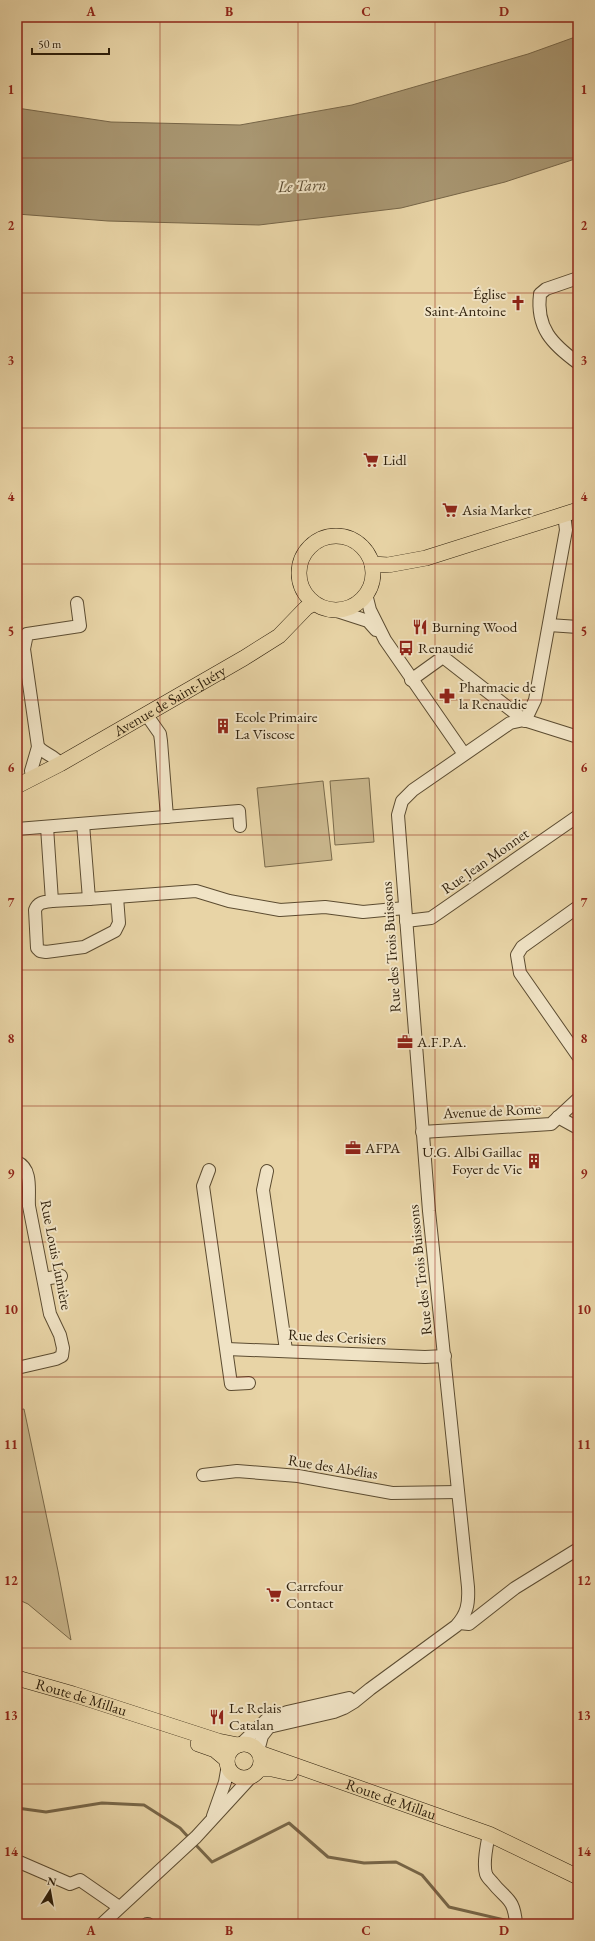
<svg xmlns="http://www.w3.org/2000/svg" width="595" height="1941" viewBox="0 0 595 1941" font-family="'EB Garamond',serif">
<rect width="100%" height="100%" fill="#e8d4a6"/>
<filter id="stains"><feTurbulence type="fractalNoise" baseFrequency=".005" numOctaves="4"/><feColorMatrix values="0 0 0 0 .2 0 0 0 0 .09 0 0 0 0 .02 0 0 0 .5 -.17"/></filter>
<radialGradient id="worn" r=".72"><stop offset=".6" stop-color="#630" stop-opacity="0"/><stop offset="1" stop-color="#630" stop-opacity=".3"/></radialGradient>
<!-- green -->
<g fill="#c8b58b" stroke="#7a6a4a">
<polygon points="369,778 374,842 335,845 330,781"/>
<polygon points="323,781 332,860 265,867 257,788"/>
<polygon points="24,1409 58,1571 71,1640 28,1604 17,1599 17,1410"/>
</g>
<!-- water -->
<polygon fill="#a89671" stroke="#776648" points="578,36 578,158 505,182 401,208 259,225 108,221 17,214 17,108 111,122 240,125 352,105 528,54"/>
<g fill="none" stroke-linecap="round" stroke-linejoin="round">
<!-- stream -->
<g stroke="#776648" stroke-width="3">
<polyline points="17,1808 46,1812 102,1803 144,1805 180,1828 190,1839"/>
<polyline points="194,1843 212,1862 289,1823 328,1857 364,1863 396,1862 422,1875 449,1907 513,1922"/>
</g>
<defs>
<g id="minor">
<path d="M 578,278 L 546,289 L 540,294 C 536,328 552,344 578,363"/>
<polyline points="366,594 370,610 385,640 464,754"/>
<polyline points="334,610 368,621 376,630"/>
<polyline points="549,625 578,627"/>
<polyline points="411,680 443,657 524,720 578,737"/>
<polyline points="146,714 160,734 161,741 167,817"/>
<polyline points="525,721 535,700 566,530 564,514"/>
<path d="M 38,747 C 46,755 54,755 60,764"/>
<polyline points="34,778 31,771 38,747 24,649 27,634 80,626 77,603"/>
<polyline points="83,824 89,899 196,891 229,901 280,910 325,907 363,912 405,908"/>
<path d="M 47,827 L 52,901 C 44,902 38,902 35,910 L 37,948 L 40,951 L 46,952 L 84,947 L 115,931 L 119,923 L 117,897"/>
<polyline points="17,829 239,811 240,826"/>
<polyline points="52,901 89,899"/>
<polyline points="578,907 522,947 517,955 520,973 578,1056"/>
<polyline points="406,921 431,918 578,816"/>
<polyline points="558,1117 578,1128"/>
<polyline points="422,1132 551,1124 578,1099"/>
<path d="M 17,1162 C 33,1169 28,1192 29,1206 L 50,1314 L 60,1335 L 63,1348 L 62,1356 L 56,1359 L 17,1368"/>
<polyline points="209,1170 203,1186 231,1384 249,1383"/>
<polyline points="267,1171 263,1190 286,1350"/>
<polyline points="44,1279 61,1276"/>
<polyline points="227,1349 425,1357 445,1356"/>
<polyline points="203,1475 237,1471 298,1476 392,1493 458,1492"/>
<polyline points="459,1623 469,1624 515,1588 578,1549"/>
<polyline points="241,1744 266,1720 287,1712 349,1698"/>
<path d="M 258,1751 L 262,1736 L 269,1727 L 334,1712 L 344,1708 L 354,1702 L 370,1689 L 456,1626 C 467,1614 469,1604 468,1587 L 429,1211 L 398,815 L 402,801 L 413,790 L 510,723 L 524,720"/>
<polyline points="213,1816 225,1782 228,1765"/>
<path d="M 488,1839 C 486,1849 483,1864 486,1874 C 487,1877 490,1880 492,1882 C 506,1900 514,1897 516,1924"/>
<polyline points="17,1861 70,1884 80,1880 119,1907"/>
<polyline points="102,1924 196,1837 251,1777"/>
<polyline points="147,1924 148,1924"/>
</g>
<g id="major">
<circle cx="336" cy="573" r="37"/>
<polyline points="372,564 388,565 426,558 578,510"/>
<path id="s1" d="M 17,786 L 60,764 L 244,658 L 279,636 L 306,608 L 314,603"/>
<path id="s2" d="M 17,1678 L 73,1694 L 218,1741 L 238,1745"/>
<circle cx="244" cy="1761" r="17"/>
<polyline points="198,1744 215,1750 227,1760"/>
<path id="s3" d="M 260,1753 L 489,1834 L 578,1877"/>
<polyline points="260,1769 272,1769 290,1773"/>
</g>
</defs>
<!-- minor casing -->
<use href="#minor" stroke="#5c4c31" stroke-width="14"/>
<!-- major casing -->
<use href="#major" stroke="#2d1e0a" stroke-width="16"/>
<!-- minor -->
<use href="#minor" stroke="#f0e3c5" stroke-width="12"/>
<!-- major -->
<use href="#major" stroke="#e8d4a6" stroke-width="15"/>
</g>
<!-- grid -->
<path fill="none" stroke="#8f2418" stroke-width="1" stroke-opacity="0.55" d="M 160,17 L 160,1924M 298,17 L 298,1924M 435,17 L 435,1924M 17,158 L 578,158M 17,293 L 578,293M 17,428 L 578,428M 17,564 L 578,564M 17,700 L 578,700M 17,835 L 578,835M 17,970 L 578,970M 17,1106 L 578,1106M 17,1242 L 578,1242M 17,1377 L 578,1377M 17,1512 L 578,1512M 17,1648 L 578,1648M 17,1784 L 578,1784"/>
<!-- icons -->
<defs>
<symbol id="church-bare" viewBox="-9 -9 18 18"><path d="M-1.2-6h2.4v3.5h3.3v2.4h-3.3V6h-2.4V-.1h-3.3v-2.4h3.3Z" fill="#8f2418" stroke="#f0e3c5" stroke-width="2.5" paint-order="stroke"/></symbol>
<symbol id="supermarket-bare" viewBox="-9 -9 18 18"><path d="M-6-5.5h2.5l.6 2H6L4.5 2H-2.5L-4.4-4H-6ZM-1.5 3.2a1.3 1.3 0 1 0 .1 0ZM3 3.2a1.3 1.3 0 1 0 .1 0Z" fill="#8f2418" stroke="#f0e3c5" stroke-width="2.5" paint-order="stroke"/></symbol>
<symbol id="restaurant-bare" viewBox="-9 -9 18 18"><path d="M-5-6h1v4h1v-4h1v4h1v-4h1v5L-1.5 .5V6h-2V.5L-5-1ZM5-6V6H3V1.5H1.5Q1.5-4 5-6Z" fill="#8f2418" stroke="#f0e3c5" stroke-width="2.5" paint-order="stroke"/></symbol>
<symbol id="bus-bare" viewBox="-9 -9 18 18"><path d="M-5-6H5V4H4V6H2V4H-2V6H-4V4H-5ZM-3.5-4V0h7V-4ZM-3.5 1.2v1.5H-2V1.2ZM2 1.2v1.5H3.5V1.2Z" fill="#8f2418" stroke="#f0e3c5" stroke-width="2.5" paint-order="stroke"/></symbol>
<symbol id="pharmacy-bare" viewBox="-9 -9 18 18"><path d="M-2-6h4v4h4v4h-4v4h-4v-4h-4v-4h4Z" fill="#8f2418" stroke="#f0e3c5" stroke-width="2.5" paint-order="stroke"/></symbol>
<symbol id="building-bare" viewBox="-9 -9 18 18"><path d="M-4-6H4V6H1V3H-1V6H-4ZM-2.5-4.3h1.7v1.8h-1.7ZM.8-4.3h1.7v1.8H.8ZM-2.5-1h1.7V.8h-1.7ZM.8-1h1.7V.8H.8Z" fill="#8f2418" stroke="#f0e3c5" stroke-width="2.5" paint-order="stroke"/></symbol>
<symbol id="office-bare" viewBox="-9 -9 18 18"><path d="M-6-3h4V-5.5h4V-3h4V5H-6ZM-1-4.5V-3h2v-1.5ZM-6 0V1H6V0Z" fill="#8f2418" stroke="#f0e3c5" stroke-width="2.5" paint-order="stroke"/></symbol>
</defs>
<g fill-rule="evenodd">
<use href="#church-bare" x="507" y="292" width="22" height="22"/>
<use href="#supermarket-bare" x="360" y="449" width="22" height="22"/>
<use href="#supermarket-bare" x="439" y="499" width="22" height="22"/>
<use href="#restaurant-bare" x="409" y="616" width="22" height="22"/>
<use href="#bus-bare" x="395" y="637" width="22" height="22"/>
<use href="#pharmacy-bare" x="436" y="685" width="22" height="22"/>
<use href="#building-bare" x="212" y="715" width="22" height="22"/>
<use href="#office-bare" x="394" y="1031" width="22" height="22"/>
<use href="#office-bare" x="342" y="1137" width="22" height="22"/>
<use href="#building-bare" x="523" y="1150" width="22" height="22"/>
<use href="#supermarket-bare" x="263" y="1584" width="22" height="22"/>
<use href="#restaurant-bare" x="206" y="1706" width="22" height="22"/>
</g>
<g text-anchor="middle" stroke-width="4" stroke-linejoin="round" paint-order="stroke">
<!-- poi labels -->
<g font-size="15" fill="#2d1e0a" stroke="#f0e3c5" text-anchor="start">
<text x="506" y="299" text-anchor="end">Église<tspan x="506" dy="17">Saint-Antoine</tspan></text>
<text x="383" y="465">Lidl</text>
<text x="462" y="515">Asia Market</text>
<text x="432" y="632">Burning Wood</text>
<text x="418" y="653">Renaudié</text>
<text x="459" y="692">Pharmacie de<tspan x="459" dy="17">la Renaudie</tspan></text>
<text x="235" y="722">Ecole Primaire<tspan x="235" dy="17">La Viscose</tspan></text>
<text x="417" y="1047">A.F.P.A.</text>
<text x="365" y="1153">AFPA</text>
<text x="522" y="1157" text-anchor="end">U.G. Albi Gaillac<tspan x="522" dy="17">Foyer de Vie</tspan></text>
<text x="286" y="1591">Carrefour<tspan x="286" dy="17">Contact</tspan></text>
<text x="229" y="1713">Le Relais<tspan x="229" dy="17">Catalan</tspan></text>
</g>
<!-- street labels -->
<g font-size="15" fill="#2d1e0a" stroke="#f0e3c5">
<text dy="5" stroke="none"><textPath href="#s1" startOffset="175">Avenue de Saint-Juéry</textPath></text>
<text transform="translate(485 861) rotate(-35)" y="5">Rue Jean Monnet</text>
<text transform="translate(391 947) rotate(-94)" y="5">Rue des Trois Buissons</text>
<text transform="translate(492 1111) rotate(-3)" y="5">Avenue de Rome</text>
<text transform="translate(56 1255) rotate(79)" y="5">Rue Louis Lumière</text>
<text transform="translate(420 1270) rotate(-96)" y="5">Rue des Trois Buissons</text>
<text transform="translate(337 1337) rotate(3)" y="5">Rue des Cerisiers</text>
<text transform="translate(333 1467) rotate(9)" y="5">Rue des Abélias</text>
<text dy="5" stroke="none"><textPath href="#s2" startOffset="67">Route de Millau</textPath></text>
<text dy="5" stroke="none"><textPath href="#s3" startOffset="139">Route de Millau</textPath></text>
</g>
<!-- water labels -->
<g font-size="16" font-style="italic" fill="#58482e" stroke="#f0e3c5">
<text transform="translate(302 185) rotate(-3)" y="6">Le Tarn</text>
</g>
</g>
<!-- margin -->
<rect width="595" height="1941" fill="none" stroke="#e8d4a6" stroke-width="44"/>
<!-- north arrow -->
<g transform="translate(50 1891) rotate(11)" stroke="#f0e3c5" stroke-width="3" paint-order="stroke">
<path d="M0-3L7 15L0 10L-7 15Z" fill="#2d1e0a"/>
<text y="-6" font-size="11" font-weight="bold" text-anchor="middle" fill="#2d1e0a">N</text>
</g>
<!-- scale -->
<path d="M32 48v6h77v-6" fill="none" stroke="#2d1e0a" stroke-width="2"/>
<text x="38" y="48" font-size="12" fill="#2d1e0a" stroke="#f0e3c5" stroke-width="3" paint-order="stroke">50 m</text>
<rect x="22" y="22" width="551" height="1897" fill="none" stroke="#8f2418" stroke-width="1.5"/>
<g font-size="13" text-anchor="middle" font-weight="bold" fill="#8f2418">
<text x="91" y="16">A</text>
<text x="229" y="16">B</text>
<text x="366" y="16">C</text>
<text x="504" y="16">D</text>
<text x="11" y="94">1</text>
<text x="584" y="94">1</text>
<text x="11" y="230">2</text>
<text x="584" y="230">2</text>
<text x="11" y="365">3</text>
<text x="584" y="365">3</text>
<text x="11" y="501">4</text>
<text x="584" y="501">4</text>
<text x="11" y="636">5</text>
<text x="584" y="636">5</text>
<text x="11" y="772">6</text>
<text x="584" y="772">6</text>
<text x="11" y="907">7</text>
<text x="584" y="907">7</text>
<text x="11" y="1043">8</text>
<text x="584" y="1043">8</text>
<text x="11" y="1178">9</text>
<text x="584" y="1178">9</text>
<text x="11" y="1314">10</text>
<text x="584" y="1314">10</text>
<text x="11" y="1449">11</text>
<text x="584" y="1449">11</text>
<text x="11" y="1585">12</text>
<text x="584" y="1585">12</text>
<text x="11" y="1720">13</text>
<text x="584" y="1720">13</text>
<text x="11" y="1856">14</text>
<text x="584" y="1856">14</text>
<text x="91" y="1935">A</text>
<text x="229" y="1935">B</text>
<text x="366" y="1935">C</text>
<text x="504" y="1935">D</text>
</g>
<rect width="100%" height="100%" filter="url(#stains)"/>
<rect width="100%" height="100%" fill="url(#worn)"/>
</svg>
